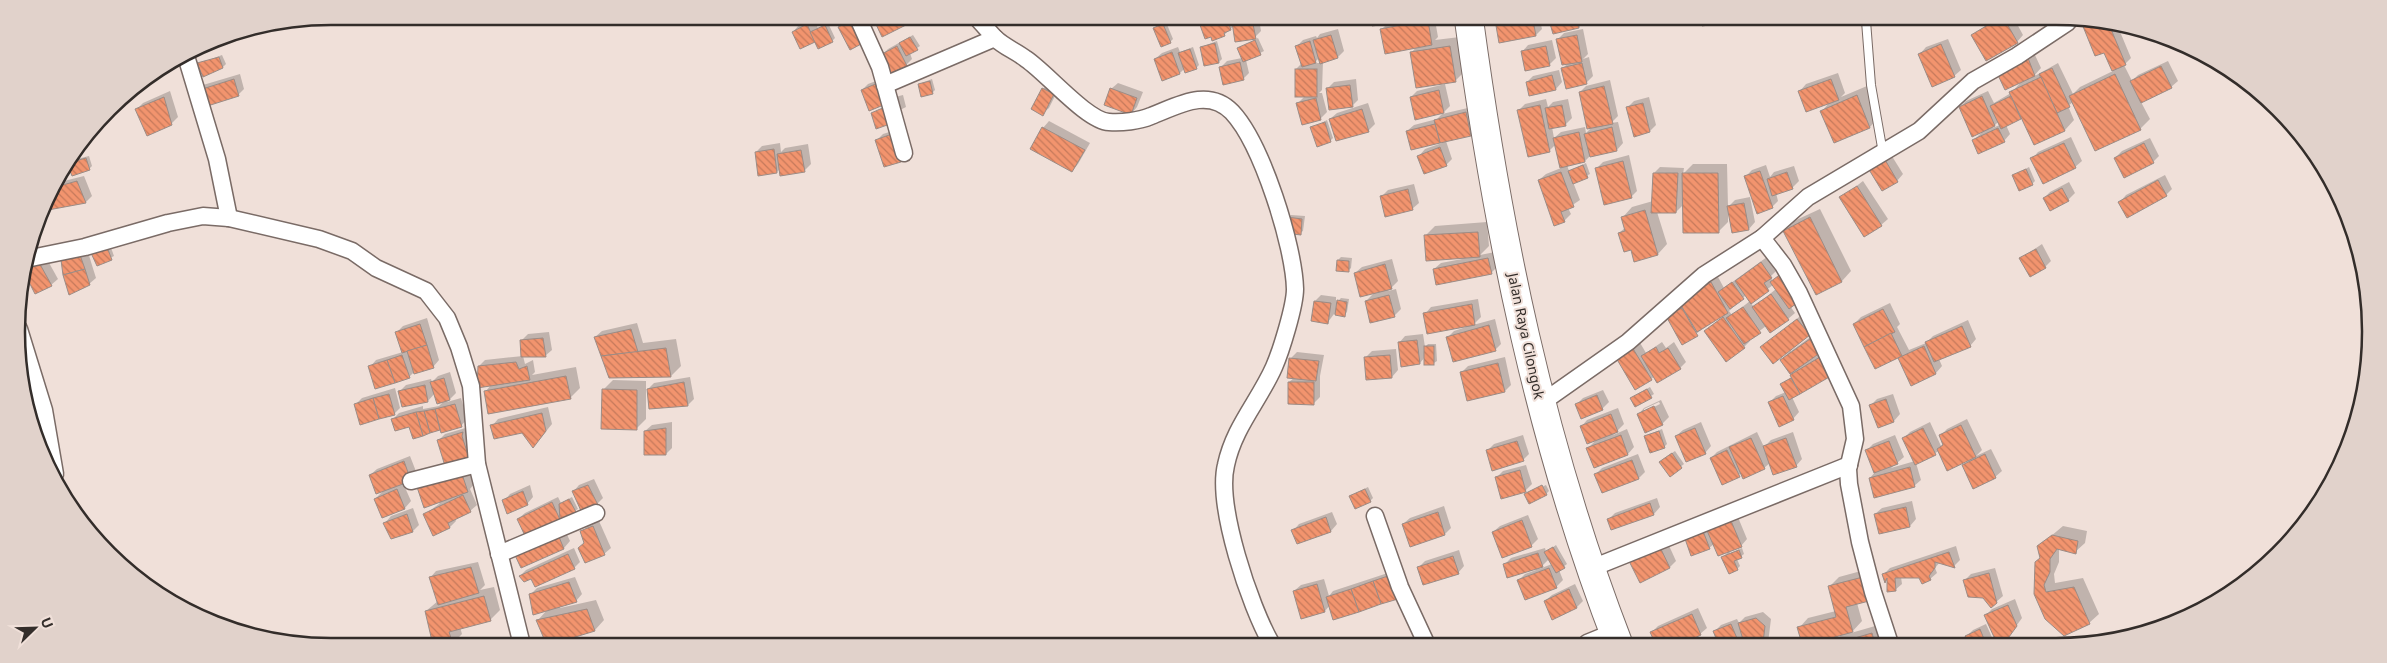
<svg xmlns="http://www.w3.org/2000/svg" width="2387" height="663" viewBox="0 0 2387 663" font-family="'Noto Sans',sans-serif">
<defs>
<pattern id="building-back-hatch" width="6" height="6" patternUnits="userSpaceOnUse" patternTransform="scale(1.25)"><rect width="6" height="6" fill="#f2946e"/><path d="M-1 5l2 2M0 0l6 6M5-1l2 2" fill="none" stroke="#c5795b"/></pattern>
</defs>
<rect width="100%" height="100%" fill="#f0e0d9"/>
<!-- shadow -->
<g fill="#0003" fill-rule="evenodd">
<polygon points="853,18 850,48 840,28"/>
<polygon points="813,19 818,28 828,23 835,38 832,41 816,40 793,32 799,25"/>
<polygon points="1207,19 1259,19 1261,31 1255,37 1234,26 1224,35 1211,35 1201,25"/>
<polygon points="1372,20 1435,20 1438,37 1435,40 1460,37 1465,71 1455,81 1412,52 1417,46 1381,30 1389,22 1373,24"/>
<polygon points="1496,20 1540,20 1542,29 1536,35"/>
<polygon points="1551,20 1585,20 1579,27"/>
<polygon points="1166,22 1173,39 1170,42 1155,28"/>
<polygon points="1991,22 2016,22 2023,35 2017,42 1972,35"/>
<path d="M 2085,22 L 2116,22 L 2131,58 L 2124,65 L 2132,81 L 2138,75 L 2168,61 L 2178,81 L 2171,87 L 2141,102 L 2150,119 L 2140,129 L 2073,102 L 2068,106 L 2074,120 L 2065,130 L 2034,144 L 2022,117 L 2006,125 L 2010,134 L 2004,141 L 1974,140 L 1983,131 L 1960,107 L 1966,101 L 1988,91 L 1994,103 L 2011,93 L 2022,81 L 1998,73 L 2034,53 L 2041,68 L 2033,77 L 2058,63 L 2073,94 L 2080,87 L 2113,71 L 2105,51 L 2083,24 ZM 1999,121 L 2000,125 L 1992,128 Z"/>
<path d="M 1338,29 L 1344,51 L 1338,57 L 1323,61 L 1322,90 L 1319,93 L 1322,93 L 1327,112 L 1320,119 L 1298,103 L 1305,96 L 1296,69 L 1302,63 L 1297,46 L 1303,40 L 1316,36 L 1317,38 L 1320,34 ZM 1319,58 L 1321,63 L 1314,63 Z"/>
<polygon points="1583,29 1588,54 1583,59 1589,57 1593,76 1587,82 1567,87 1563,68 1568,63 1558,39 1564,33"/>
<polygon points="913,35 920,46 910,53 912,59 906,65 882,55 888,49"/>
<polygon points="1258,38 1264,51 1246,60 1249,73 1243,79 1220,68 1227,61 1242,58 1238,49"/>
<polygon points="1948,39 1961,70 1954,76 1920,54 1926,47"/>
<polygon points="1552,40 1556,58 1549,65 1522,52 1528,45"/>
<polygon points="1217,41 1222,59 1219,62 1201,47"/>
<polygon points="1178,47 1180,52 1193,47 1199,65 1196,68 1185,68 1180,73 1162,79 1155,59 1162,53"/>
<polygon points="222,55 226,64 223,67 198,64"/>
<polygon points="1559,70 1562,82 1556,89 1527,82 1533,76"/>
<polygon points="1838,73 1845,93 1841,97 1867,86 1879,117 1870,127 1822,111 1830,102 1800,91 1806,84"/>
<polygon points="240,74 244,89 238,95 197,91 203,85"/>
<polygon points="884,78 892,97 862,90 868,84"/>
<polygon points="932,79 935,90 932,93 919,84"/>
<polygon points="1356,79 1358,100 1352,106 1328,88 1334,82"/>
<polygon points="1610,80 1618,116 1611,123 1618,122 1623,143 1617,150 1590,156 1585,161 1567,165 1569,171 1586,163 1590,174 1573,182 1580,200 1568,208 1571,214 1564,221 1539,180 1546,174 1561,168 1556,144 1549,151 1519,110 1525,104 1546,99 1548,107 1553,102 1568,99 1572,118 1565,125 1552,127 1554,138 1561,132 1585,127 1586,133 1592,127 1580,92 1586,86"/>
<polygon points="1050,82 1059,88 1049,108 1042,114 1033,109 1043,89"/>
<polygon points="1118,83 1143,92 1137,107 1131,114 1111,89"/>
<polygon points="1445,84 1450,106 1444,112 1416,119 1411,97 1417,91"/>
<polygon points="170,91 178,117 171,124 137,109 143,103"/>
<polygon points="903,95 906,107 896,112 895,97"/>
<polygon points="1649,97 1656,125 1650,131 1628,107 1634,101"/>
<polygon points="1368,103 1375,124 1368,131 1330,119 1337,113"/>
<polygon points="1472,107 1477,128 1471,134 1446,141 1452,159 1446,165 1419,156 1425,149 1442,143 1442,142 1412,149 1407,131 1414,125 1437,119 1442,114"/>
<polygon points="1327,120 1333,138 1330,141 1312,128"/>
<polygon points="1049,121 1090,143 1078,164 1072,171 1032,148 1043,128"/>
<polygon points="899,129 906,154 900,160 877,140 883,134"/>
<polygon points="2071,137 2082,161 2075,167 2032,159 2038,152"/>
<polygon points="2150,138 2159,156 2153,162 2115,158 2122,151"/>
<polygon points="780,143 781,152 785,148 808,144 811,164 804,171 781,168 777,172 759,174 756,152 762,146"/>
<polygon points="1890,153 1903,174 1897,181 1870,168"/>
<polygon points="1629,155 1637,191 1631,197 1597,168 1603,162"/>
<polygon points="89,156 92,166 89,169 69,165 73,160"/>
<polygon points="1693,164 1727,164 1728,207 1735,200 1750,197 1755,222 1749,229 1734,231 1728,208 1728,222 1718,232 1684,204 1676,212 1657,212 1667,244 1658,254 1632,249 1619,233 1626,227 1623,217 1632,207 1653,201 1654,173 1660,167 1684,168 1683,174"/>
<polygon points="1766,165 1770,177 1774,172 1794,166 1799,181 1792,188 1776,193 1778,201 1772,207 1746,176 1752,170"/>
<polygon points="2029,167 2035,181 2032,184 2014,175"/>
<polygon points="2165,175 2172,189 2166,195 2120,202 2126,195"/>
<polygon points="84,176 92,196 86,202 49,209 47,199 49,192 56,183"/>
<polygon points="1863,181 1888,219 1881,225 1841,198"/>
<polygon points="2069,182 2075,193 2068,200 2050,209 2044,198 2050,192"/>
<polygon points="1414,184 1419,203 1412,209 1382,196 1388,190"/>
<polygon points="1820,209 1851,271 1842,281 1817,293 1785,231 1794,221"/>
<polygon points="1291,215 1305,216 1303,231 1300,233 1288,218"/>
<polygon points="1487,222 1489,246 1480,255 1495,252 1497,267 1491,273 1434,269 1441,263 1462,259 1426,235 1435,226"/>
<polygon points="2042,244 2051,261 2045,267 2021,258"/>
<polygon points="110,245 114,256 98,264"/>
<polygon points="87,249 96,278 89,284 62,261"/>
<polygon points="43,252 58,279 51,285 27,274"/>
<polygon points="1341,257 1352,258 1351,268 1348,271 1338,260"/>
<path d="M 1767,257 L 1777,270 L 1770,277 L 1773,281 L 1789,268 L 1790,306 L 1795,313 L 1788,319 L 1766,326 L 1749,339 L 1750,341 L 1744,347 L 1706,331 L 1722,318 L 1721,316 L 1683,343 L 1674,310 L 1683,305 L 1687,296 L 1718,277 L 1724,288 ZM 1773,285 L 1776,289 L 1754,307 L 1750,302 ZM 1746,295 L 1750,301 L 1732,315 L 1729,311 Z"/>
<polygon points="1392,259 1398,281 1388,291 1396,289 1401,309 1394,316 1366,301 1375,292 1355,273 1362,267"/>
<polygon points="1321,295 1336,297 1336,303 1341,298 1349,299 1347,312 1344,315 1334,314 1328,322 1315,301"/>
<polygon points="1478,299 1481,317 1473,325 1495,319 1501,344 1495,350 1448,337 1454,331 1466,327 1466,325 1425,314 1431,307"/>
<polygon points="1890,303 1900,324 1897,327 1909,350 1926,343 1933,336 1968,320 1976,339 1970,346 1939,359 1942,366 1936,373 1912,384 1899,356 1854,324 1861,317"/>
<polygon points="1804,313 1816,328 1790,349 1791,351 1816,333 1825,346 1809,359 1827,352 1830,375 1792,397 1799,412 1793,419 1769,403 1776,396 1786,392 1782,384 1792,377 1781,360 1790,351 1762,347"/>
<polygon points="427,318 439,360 433,367 415,371 409,377 370,367 376,360 403,352 397,332 403,326"/>
<polygon points="637,323 643,343 676,339 681,366 671,376 610,377 595,337 602,331"/>
<polygon points="549,332 552,350 545,356 521,341 528,334"/>
<polygon points="1423,334 1425,347 1428,344 1436,344 1437,361 1434,363 1425,357 1420,363 1399,343 1405,336"/>
<polygon points="1639,341 1646,353 1662,342 1666,348 1674,342 1686,362 1680,368 1655,376 1651,379 1617,357"/>
<polygon points="1396,349 1398,370 1392,377 1365,358 1372,351"/>
<polygon points="1297,352 1324,355 1320,376 1320,397 1314,403 1289,382 1294,378 1291,358"/>
<polygon points="523,356 525,364 533,360 535,372 532,375 576,367 580,388 570,398 485,392 492,384 479,366 485,360"/>
<polygon points="1505,357 1511,385 1505,391 1462,372 1468,366"/>
<polygon points="450,372 456,393 447,402 461,398 467,419 461,426 439,429 410,426 393,419 399,413 423,406 423,409 439,406 445,400 435,393 428,401 403,406 400,391 406,385 431,379 432,382 438,376"/>
<polygon points="690,377 694,399 688,405 648,389 654,383"/>
<polygon points="613,380 646,381 646,419 636,429 603,390"/>
<polygon points="1650,387 1654,394 1636,406 1634,396"/>
<polygon points="395,388 400,408 394,414 356,404 362,398"/>
<polygon points="1603,390 1609,402 1602,409 1576,405 1583,398"/>
<polygon points="1893,394 1900,414 1894,421 1879,426 1871,405 1877,399"/>
<path d="M 1661,400 L 1669,417 L 1662,424 L 1638,415 L 1644,408 ZM 1659,402 L 1660,404 L 1644,412 L 1644,409 Z"/>
<polygon points="548,407 552,424 539,440 522,431 492,426 498,419"/>
<polygon points="1618,408 1624,424 1613,435 1627,429 1634,447 1628,454 1594,466 1587,449 1598,438 1581,427 1587,420"/>
<polygon points="1967,419 1982,450 1976,456 1991,449 2002,471 1995,477 1964,465 1970,459 1939,451 1916,463 1921,480 1914,486 1870,478 1875,472 1867,450 1873,444 1895,435 1904,457 1891,468 1915,461 1904,438 1910,432 1930,422 1941,446 1944,443 1940,436 1947,429"/>
<polygon points="672,422 672,448 666,454 645,431 652,425"/>
<polygon points="1701,422 1711,446 1705,453 1676,436 1683,430"/>
<polygon points="469,427 469,457 439,440 445,434"/>
<polygon points="1662,429 1667,444 1664,447 1646,436"/>
<polygon points="1757,432 1764,447 1771,440 1793,432 1802,459 1796,466 1770,463 1764,468 1742,473 1723,483 1711,458 1717,452"/>
<polygon points="1523,435 1529,454 1523,460 1487,451 1494,444"/>
<polygon points="1675,451 1684,464 1670,475 1663,459"/>
<polygon points="1638,454 1645,472 1639,478 1602,492 1596,474 1602,468"/>
<polygon points="410,456 417,474 403,483 411,501 405,508 382,517 375,499 384,490 370,475 377,469"/>
<polygon points="467,465 474,484 470,489 477,505 470,511 455,518 456,521 450,527 434,534 425,514 439,504"/>
<polygon points="1526,465 1532,484 1525,491 1496,478 1503,471"/>
<polygon points="594,479 603,498 597,504 573,492 579,485"/>
<polygon points="530,485 533,497 527,504 504,501 510,494"/>
<polygon points="1546,485 1549,491 1546,494 1527,494"/>
<polygon points="1368,487 1373,498 1370,501 1350,496"/>
<polygon points="558,497 561,503 572,497 578,509 567,515 561,523 518,519 525,513"/>
<polygon points="1657,498 1660,507 1654,514 1612,529 1609,519 1615,513"/>
<polygon points="1912,501 1916,519 1910,526 1880,532 1875,514 1882,508"/>
<polygon points="1444,506 1451,528 1445,534 1411,545 1403,524 1410,518"/>
<polygon points="413,508 419,525 413,531 385,523 391,516"/>
<polygon points="1735,510 1747,539 1741,546 1714,544 1709,548 1684,534"/>
<polygon points="1332,512 1337,524 1331,531 1297,543 1293,531 1299,524"/>
<polygon points="1528,515 1538,539 1531,546 1493,532 1500,526"/>
<polygon points="599,521 611,548 604,554 586,543 582,532 588,525"/>
<polygon points="563,526 570,541 564,548 522,566"/>
<polygon points="2063,526 2087,531 2085,543 2075,552 2059,548 2059,562 2054,574 2055,583 2083,578 2099,614 2089,623 2046,618 2041,558 2038,547"/>
<polygon points="1666,539 1676,561 1670,567 1640,581"/>
<path d="M 1556,545 L 1567,564 L 1559,570 L 1563,580 L 1556,587 L 1519,580 L 1525,574 L 1536,570 L 1536,568 L 1504,565 L 1511,558 L 1545,548 L 1546,552 ZM 1549,559 L 1552,564 L 1539,569 Z"/>
<polygon points="1956,546 1960,560 1954,566 1940,562 1935,568 1937,573 1930,579 1920,576 1901,577 1902,584 1895,590 1888,579 1886,581 1884,574 1890,568"/>
<polygon points="574,548 580,562 574,568 531,577 520,576 526,570"/>
<polygon points="1742,548 1744,554 1737,559 1740,566 1737,569 1723,557 1729,551 1730,553"/>
<polygon points="1459,550 1464,566 1458,573 1419,567 1425,561"/>
<polygon points="478,562 485,585 480,590 494,587 500,610 490,620 460,627 462,634 455,641 434,641 426,611 438,601 430,578 436,571"/>
<polygon points="1872,568 1857,603 1862,621 1851,633 1882,624 1887,644 1832,644 1842,634 1799,628 1808,618 1836,611 1830,586 1839,577"/>
<polygon points="1995,568 2003,596 1996,602 1965,580 1971,574"/>
<polygon points="1397,570 1398,597 1330,605 1325,611 1294,591 1301,585 1324,579 1329,596 1333,591"/>
<polygon points="575,577 582,594 576,601 560,606 560,608 596,600 604,620 595,630 558,641 546,641 538,620 548,609 530,595 537,588"/>
<polygon points="1575,584 1583,601 1577,607 1545,601 1552,595"/>
<polygon points="2015,599 2022,618 2006,640 1986,615 1992,609"/>
<polygon points="1698,608 1707,628 1700,634 1680,643 1657,643 1652,632 1658,626"/>
<polygon points="1763,612 1771,619 1768,643 1719,643 1715,631 1721,625 1737,619 1739,623 1745,617"/>
<polygon points="1986,624 1995,644 1970,644 1967,636 1973,630"/>
</g>
<!-- building -->
<g fill="url(#building-back-hatch)" stroke="#9b8c86">
<polygon points="873,18 908,18 910,23 882,37"/>
<polygon points="1214,19 1227,19 1231,30 1224,33 1225,36 1212,41 1211,37 1205,39 1200,25"/>
<polygon points="1252,19 1256,39 1235,42 1232,22"/>
<polygon points="1371,20 1409,20 1409,21 1372,26"/>
<polygon points="1428,20 1432,45 1385,54 1380,29"/>
<polygon points="1495,20 1533,20 1536,36 1499,43"/>
<polygon points="1549,20 1578,20 1579,28 1553,34"/>
<polygon points="852,21 863,43 850,50 838,27"/>
<polygon points="1701,21 1730,21 1730,22 1702,26"/>
<polygon points="1993,22 2006,22 2018,43 1986,61 1971,35"/>
<polygon points="2086,22 2108,22 2126,65 2112,71 2104,53 2095,56 2082,24"/>
<polygon points="807,24 815,42 800,49 792,32"/>
<polygon points="1163,24 1171,43 1161,47 1153,28"/>
<polygon points="825,25 833,42 818,49 810,32"/>
<polygon points="1331,35 1338,58 1320,64 1313,40"/>
<polygon points="1577,35 1582,62 1562,65 1556,39"/>
<polygon points="910,37 918,50 906,56 899,43"/>
<polygon points="1255,40 1261,55 1243,62 1237,48"/>
<polygon points="1310,41 1316,63 1302,67 1295,46"/>
<polygon points="1215,43 1219,63 1204,66 1200,47"/>
<polygon points="1941,44 1955,77 1932,87 1918,54"/>
<polygon points="897,46 907,66 889,74 880,55"/>
<polygon points="1450,46 1456,82 1416,88 1410,52"/>
<polygon points="1546,46 1550,66 1525,71 1521,51"/>
<polygon points="1190,49 1197,69 1185,73 1178,53"/>
<polygon points="1172,52 1180,74 1162,81 1154,59"/>
<polygon points="219,57 223,68 203,77 197,63"/>
<polygon points="2028,58 2035,76 2005,90 1997,73"/>
<polygon points="1240,62 1244,80 1223,85 1219,67"/>
<polygon points="1582,63 1587,84 1566,89 1561,68"/>
<polygon points="2161,66 2172,88 2141,103 2130,81"/>
<polygon points="2052,68 2070,107 2057,113 2039,74"/>
<rect x="1295" y="69" width="22" height="28"/>
<polygon points="2115,74 2141,130 2095,151 2069,96"/>
<polygon points="1552,75 1556,90 1529,96 1526,82"/>
<polygon points="2041,77 2065,131 2034,145 2009,92"/>
<polygon points="234,79 239,96 201,108 196,91"/>
<polygon points="1831,79 1839,100 1806,112 1798,91"/>
<polygon points="930,81 933,94 921,97 918,84"/>
<polygon points="878,83 886,104 869,111 861,90"/>
<polygon points="1350,85 1353,107 1329,110 1326,88"/>
<polygon points="1604,86 1613,124 1587,129 1579,92"/>
<polygon points="1042,88 1054,94 1043,116 1031,109"/>
<polygon points="1110,88 1137,98 1131,115 1104,105"/>
<polygon points="1439,90 1444,113 1415,120 1410,97"/>
<polygon points="1857,95 1870,128 1834,143 1820,111"/>
<polygon points="1982,96 1995,126 1972,137 1959,107"/>
<polygon points="2011,96 2021,119 2001,129 1990,106"/>
<polygon points="164,97 172,125 147,136 135,109"/>
<polygon points="1316,98 1321,120 1302,125 1296,103"/>
<polygon points="1643,103 1650,132 1634,137 1626,107"/>
<polygon points="1540,105 1550,152 1528,157 1517,110"/>
<polygon points="1562,105 1566,126 1549,129 1545,108"/>
<polygon points="885,107 890,124 876,129 871,113"/>
<polygon points="1362,109 1369,132 1336,141 1329,119"/>
<polygon points="1466,112 1471,136 1440,143 1434,120"/>
<polygon points="1325,122 1331,142 1317,147 1310,127"/>
<polygon points="1435,124 1440,143 1411,150 1406,131"/>
<polygon points="1042,127 1085,150 1072,172 1030,149"/>
<polygon points="1612,127 1617,151 1590,157 1584,134"/>
<polygon points="1998,128 2005,142 1978,154 1972,140"/>
<polygon points="1579,132 1585,162 1560,168 1553,138"/>
<polygon points="892,134 901,162 884,167 875,140"/>
<polygon points="2064,143 2076,168 2043,184 2030,158"/>
<polygon points="2144,143 2154,163 2124,178 2114,158"/>
<polygon points="1440,147 1447,166 1424,174 1417,156"/>
<polygon points="774,149 777,173 758,176 755,152"/>
<polygon points="801,150 805,172 780,176 777,154"/>
<polygon points="86,158 90,170 72,176 68,166 72,162"/>
<polygon points="1884,158 1898,182 1882,191 1868,168"/>
<polygon points="1623,161 1632,198 1604,205 1595,168"/>
<polygon points="1583,165 1588,178 1573,184 1568,171"/>
<polygon points="2026,169 2033,185 2019,191 2012,175"/>
<polygon points="1760,171 1773,208 1757,214 1744,176"/>
<polygon points="1561,172 1574,207 1561,212 1565,222 1554,226 1538,180"/>
<polygon points="1787,172 1793,189 1772,196 1767,179"/>
<polygon points="1653,173 1678,173 1676,213 1651,213"/>
<polygon points="1682,173 1718,173 1719,233 1683,233"/>
<polygon points="2158,180 2167,196 2127,218 2118,202"/>
<polygon points="77,181 86,203 48,210 46,202 52,188"/>
<polygon points="1857,186 1882,226 1864,237 1839,197"/>
<polygon points="2062,188 2069,201 2050,211 2043,198"/>
<polygon points="1408,189 1413,210 1385,217 1380,196"/>
<polygon points="1744,203 1749,230 1732,233 1727,206"/>
<polygon points="1645,210 1658,255 1634,262 1631,250 1624,252 1618,233 1625,231 1621,217"/>
<polygon points="1287,217 1302,219 1301,235 1285,233"/>
<polygon points="1810,217 1842,282 1816,295 1783,231"/>
<polygon points="1478,232 1480,257 1426,261 1424,235"/>
<polygon points="107,247 112,260 97,266 91,253"/>
<polygon points="2036,249 2046,268 2030,277 2019,258"/>
<polygon points="80,255 85,269 63,275 61,260"/>
<polygon points="36,257 52,286 35,294 26,276 29,267"/>
<polygon points="1488,258 1492,274 1436,285 1433,269"/>
<polygon points="1337,260 1349,261 1349,272 1336,271"/>
<polygon points="1761,262 1772,278 1764,283 1769,291 1751,304 1735,281"/>
<polygon points="1385,264 1392,289 1360,297 1354,273"/>
<polygon points="85,269 90,285 69,295 63,275"/>
<polygon points="1782,273 1801,300 1789,309 1770,282"/>
<polygon points="1711,282 1728,313 1697,332 1679,302"/>
<polygon points="1732,282 1744,299 1730,309 1718,292"/>
<polygon points="1771,294 1789,320 1770,333 1752,307"/>
<polygon points="1389,295 1395,317 1370,323 1365,301"/>
<polygon points="1337,300 1347,302 1345,317 1335,315"/>
<polygon points="1314,301 1331,303 1328,324 1311,321"/>
<polygon points="1472,304 1475,325 1427,334 1423,313"/>
<polygon points="1743,307 1761,333 1744,344 1726,318"/>
<polygon points="1682,308 1698,336 1682,345 1666,316"/>
<polygon points="1883,309 1895,332 1864,347 1853,324"/>
<polygon points="1723,317 1745,348 1726,362 1704,331"/>
<polygon points="1797,319 1810,335 1773,364 1760,347"/>
<polygon points="420,324 427,345 402,353 395,332"/>
<polygon points="1489,325 1496,351 1453,362 1446,337"/>
<polygon points="1962,326 1971,347 1934,362 1925,342"/>
<polygon points="631,329 638,352 601,356 594,337"/>
<polygon points="1891,333 1902,356 1875,369 1864,347"/>
<polygon points="543,338 546,357 521,357 520,340"/>
<polygon points="1810,339 1820,353 1790,374 1780,360"/>
<polygon points="1417,340 1420,364 1401,367 1398,342"/>
<polygon points="427,345 434,368 414,374 407,351"/>
<rect x="1424" y="346" width="10" height="19"/>
<polygon points="1924,346 1936,374 1911,386 1898,358"/>
<polygon points="1632,347 1652,380 1635,390 1615,356"/>
<polygon points="1656,347 1659,353 1668,348 1681,369 1657,383 1641,356"/>
<polygon points="666,348 671,377 609,378 601,356"/>
<polygon points="402,355 410,378 395,383 387,360"/>
<polygon points="1390,355 1392,378 1366,380 1364,357"/>
<polygon points="1820,357 1831,376 1800,394 1790,375"/>
<polygon points="1289,358 1319,361 1316,381 1287,378"/>
<polygon points="387,360 395,383 375,389 368,366"/>
<polygon points="516,362 519,369 527,366 530,380 477,388 478,366"/>
<polygon points="1498,363 1505,392 1467,401 1460,372"/>
<polygon points="566,376 571,399 488,414 484,391"/>
<polygon points="444,378 450,400 437,404 430,382"/>
<polygon points="1791,378 1800,394 1789,400 1780,384"/>
<polygon points="684,382 688,406 649,409 647,389"/>
<polygon points="1288,382 1314,382 1314,405 1288,404"/>
<polygon points="425,385 428,402 402,407 398,391"/>
<polygon points="602,389 637,390 637,430 601,429"/>
<polygon points="1647,389 1652,398 1635,407 1630,398"/>
<polygon points="389,394 395,415 379,419 373,398"/>
<polygon points="1597,395 1603,410 1581,419 1575,404"/>
<polygon points="1783,396 1794,420 1779,427 1768,402"/>
<polygon points="373,398 379,419 360,425 354,404"/>
<polygon points="1886,399 1894,422 1878,428 1869,405"/>
<polygon points="455,404 462,427 441,433 435,409"/>
<polygon points="1654,406 1663,425 1645,433 1637,414"/>
<polygon points="435,409 440,430 430,433 424,411"/>
<polygon points="424,411 430,433 423,436 416,412"/>
<polygon points="416,412 423,436 413,439 409,427 395,431 391,419"/>
<polygon points="542,413 546,431 533,448 522,433 494,439 490,425"/>
<polygon points="1611,414 1618,432 1587,444 1580,426"/>
<polygon points="1961,425 1976,457 1947,471 1937,449 1943,445 1939,435"/>
<polygon points="666,428 666,455 644,455 644,431"/>
<polygon points="1695,428 1706,454 1686,462 1675,436"/>
<polygon points="1923,428 1936,455 1915,465 1902,438"/>
<polygon points="1659,431 1665,448 1650,453 1644,436"/>
<polygon points="463,432 462,436 469,458 445,466 437,440"/>
<polygon points="1621,435 1628,455 1594,468 1586,448"/>
<polygon points="1751,438 1765,469 1743,479 1729,447"/>
<polygon points="1786,438 1797,467 1773,475 1763,446"/>
<polygon points="1517,441 1524,461 1492,471 1486,450"/>
<polygon points="1889,441 1898,464 1874,473 1865,450"/>
<polygon points="1727,450 1740,477 1722,485 1710,458"/>
<polygon points="1672,453 1682,468 1670,477 1659,462"/>
<polygon points="1985,454 1996,478 1973,489 1962,465"/>
<polygon points="1632,460 1639,479 1602,493 1594,474"/>
<polygon points="404,461 411,481 376,494 369,475"/>
<polygon points="1910,467 1915,487 1874,498 1869,478"/>
<polygon points="1520,470 1526,492 1501,499 1495,477"/>
<polygon points="461,471 468,492 424,508 417,487"/>
<polygon points="588,485 598,505 582,513 572,491"/>
<polygon points="1542,485 1547,495 1529,504 1524,494"/>
<polygon points="397,489 405,509 382,518 374,499"/>
<polygon points="1365,489 1371,502 1355,509 1349,496"/>
<polygon points="523,491 528,505 507,514 502,500"/>
<polygon points="463,495 471,512 448,523 450,528 433,536 423,514"/>
<polygon points="569,499 576,512 560,520 559,504"/>
<polygon points="552,502 562,524 527,540 517,519"/>
<polygon points="1650,503 1654,515 1611,530 1607,519"/>
<polygon points="1906,507 1910,527 1879,534 1874,514"/>
<polygon points="1438,512 1445,535 1410,547 1402,524"/>
<polygon points="407,514 413,532 391,539 383,523"/>
<polygon points="1729,516 1742,547 1718,556 1705,526"/>
<polygon points="1326,517 1331,532 1297,544 1291,530"/>
<polygon points="1522,520 1532,547 1502,558 1492,532"/>
<polygon points="593,526 605,555 585,563 578,548 584,543 580,531"/>
<polygon points="1701,526 1710,549 1691,556 1683,533"/>
<polygon points="557,532 564,549 521,568 513,551"/>
<polygon points="2052,535 2078,541 2076,554 2057,549 2050,559 2050,572 2044,585 2046,592 2074,587 2090,624 2064,636 2045,619 2034,594 2035,562 2040,558 2037,546"/>
<polygon points="1659,545 1670,568 1640,583 1628,559"/>
<polygon points="1553,547 1565,568 1556,573 1544,552"/>
<polygon points="1739,550 1742,558 1734,561 1738,570 1729,574 1721,557"/>
<polygon points="1949,552 1955,568 1935,562 1935,568 1929,576 1931,580 1922,584 1919,578 1895,578 1896,591 1887,592 1887,578 1885,583 1882,574"/>
<polygon points="1538,553 1543,567 1507,578 1503,564"/>
<polygon points="568,554 575,569 535,587 531,579 524,582 519,576"/>
<polygon points="1453,556 1459,574 1423,585 1417,567"/>
<polygon points="471,567 479,593 438,605 429,577"/>
<polygon points="1549,568 1557,588 1525,600 1517,580"/>
<polygon points="1989,573 1997,603 1991,608 1983,598 1968,597 1963,580"/>
<polygon points="1391,575 1398,599 1381,604 1373,581"/>
<polygon points="1863,577 1869,601 1846,607 1853,632 1810,644 1802,644 1797,627 1836,617 1828,586"/>
<polygon points="1373,581 1381,604 1359,612 1351,589"/>
<polygon points="569,582 577,602 533,615 529,594"/>
<polygon points="1317,584 1325,612 1301,619 1293,591"/>
<polygon points="1351,589 1359,612 1333,620 1326,597"/>
<polygon points="1569,589 1577,608 1552,620 1544,601"/>
<polygon points="484,596 491,621 449,632 452,641 432,641 425,611"/>
<polygon points="2008,605 2017,626 2006,641 1994,637 1984,615"/>
<polygon points="587,609 595,631 562,641 545,641 536,620"/>
<polygon points="1692,614 1701,635 1683,643 1655,643 1650,632"/>
<polygon points="1756,618 1765,626 1763,643 1744,643 1738,623"/>
<polygon points="1731,624 1739,643 1718,643 1713,631"/>
<polygon points="1980,629 1986,644 1969,644 1965,636"/>
<polygon points="1872,633 1875,644 1834,644"/>
</g>
<g fill="none" stroke-linecap="round" stroke-linejoin="round">
<defs>
<polyline id="lane" points="1866,21 1871,85 1883,153"/>
<g id="street">
<polyline points="858,18 880,67 904,153"/>
<polyline points="977,18 995,38"/>
<polyline points="186,56 217,159 229,218"/>
<path d="M 885,85 L 995,38 C 1004,47 1016,51 1026,59 C 1047,73 1087,121 1109,122 C 1122,123 1139,121 1151,116 C 1177,106 1208,87 1232,112 C 1262,144 1294,246 1295,289 C 1295,306 1281,351 1274,367 C 1259,401 1234,427 1226,465 C 1216,506 1250,606 1271,643"/>
<polyline points="1762,238 1783,265 1799,293 1851,406 1855,439 1848,469 1849,484 1860,542 1873,592 1890,644"/>
<polyline points="31,258 85,247 168,223 203,216 229,218 319,239 352,251 376,268 426,291 447,318 459,347 471,386 477,464 521,641"/>
<polyline points="19,329 44,410 55,474"/>
<polyline points="1540,404 1628,342 1704,275 1762,238 1808,197 1919,131 1973,81 2017,56 2068,22"/>
<polyline points="411,481 477,464"/>
<polyline points="1375,516 1400,587 1426,643"/>
<polyline points="499,554 596,513"/>
<polyline points="1592,568 1849,465"/>
<polyline points="1587,643 1614,632"/>
</g>
<path id="highway" d="M 1469,20 C 1498,234 1540,441 1618,643"/>
</defs>
<!-- lane casing -->
<use href="#lane" stroke="#7a6b66" stroke-width="10"/>
<!-- street casing -->
<use href="#street" stroke="#7a6b66" stroke-width="19"/>
<!-- highway casing -->
<use href="#highway" stroke="#7a6b66" stroke-width="30"/>
<!-- lane -->
<use href="#lane" stroke="#fff" stroke-width="8"/>
<!-- street -->
<use href="#street" stroke="#fff" stroke-width="16"/>
<!-- highway -->
<use href="#highway" stroke="#fff" stroke-width="28"/>
</g>
<g text-anchor="middle" stroke-width="4" stroke-linejoin="round" paint-order="stroke">
<!-- street labels -->
<g font-size="14" fill="#332d2a" stroke="#f0e0d9">
<text transform="translate(1526 336) rotate(78)" y="5">Jalan Raya Cilongok</text>
</g>
</g>
<!-- crop -->
<path d="M0 0H2387V663H0ZM331 25H2056A306 306 0 0 1 2362 331V332A306 306 0 0 1 2056 638H331A306 306 0 0 1 25 332V331A306 306 0 0 1 331 25Z" fill="#e1d2cb" fill-rule="evenodd"/>
<path fill="none" stroke="#332d2a" stroke-width="2.5" d="M331 25H2056A306 306 0 0 1 2362 331V332A306 306 0 0 1 2056 638H331A306 306 0 0 1 25 332V331A306 306 0 0 1 331 25Z"/>
<!-- north arrow -->
<g transform="translate(35 628) rotate(67)" stroke="#f0e0d9" stroke-width="4" paint-order="stroke">
<path d="M0-4L9 19L0 12L-9 19Z" fill="#332d2a"/>
<text y="-8" font-size="14" font-weight="bold" text-anchor="middle" fill="#332d2a">U</text>
</g>
</svg>
